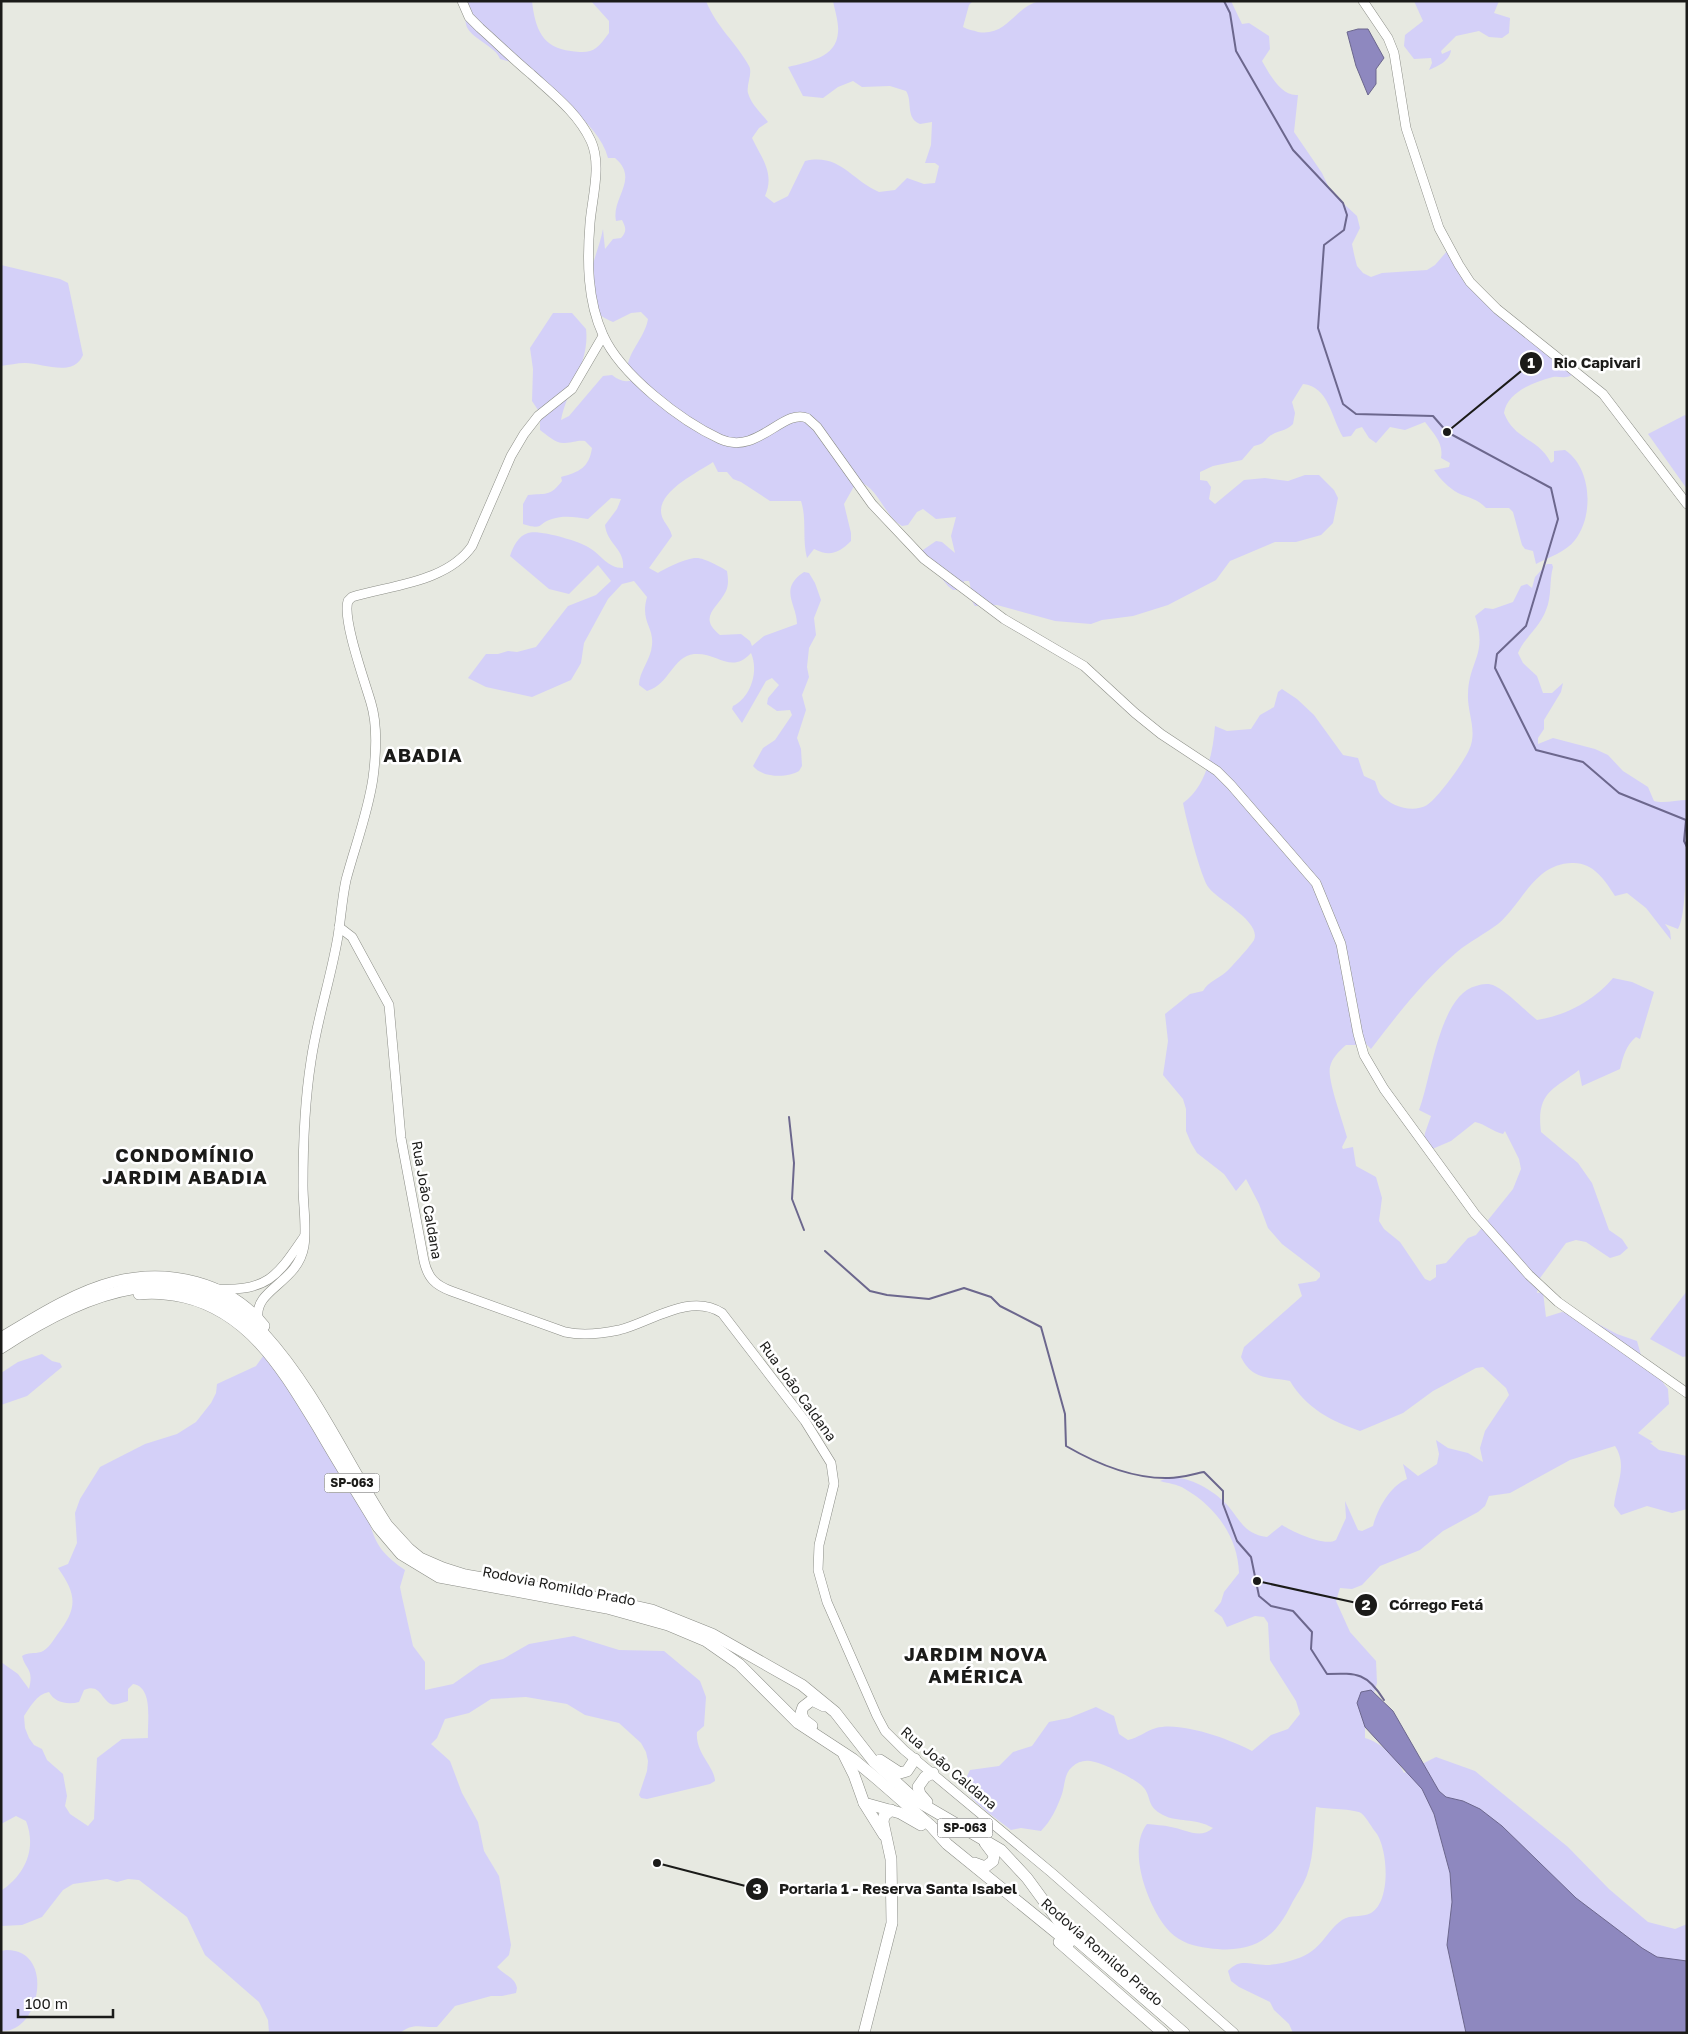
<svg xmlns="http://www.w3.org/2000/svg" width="1688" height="2034" viewBox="0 0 1688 2034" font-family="'Golos Text',sans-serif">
<rect width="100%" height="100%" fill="#e7e9e1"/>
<!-- green -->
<g fill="#d4d0f8" fill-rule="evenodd">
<path d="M 464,1 L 532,1 C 535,28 542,48 571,51 C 592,54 596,51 609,33 L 609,21 L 591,1 L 706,1 C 717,28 736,42 749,66 C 753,73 746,85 748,93 C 751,104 761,113 768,122 L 759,128 L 752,138 C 762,159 775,173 765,196 L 774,203 L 788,196 L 805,161 C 840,153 851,180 879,192 L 895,190 L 907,178 L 924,184 L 935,183 L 939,166 L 935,163 L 925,163 L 931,145 L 932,122 L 920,124 C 905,118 913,102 906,91 L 890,86 L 862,87 L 853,81 L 838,87 L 823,98 L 803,96 L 788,67 C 807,62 837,58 838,32 C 839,23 835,11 833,1 L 973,1 L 969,5 L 963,27 C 968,30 973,30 978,32 C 1007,37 1015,6 1040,1 L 1231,1 L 1242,24 L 1249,23 L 1269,36 L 1270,49 L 1262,61 C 1269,73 1281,97 1298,95 L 1294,132 L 1322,173 L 1331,192 L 1357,216 L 1360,228 L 1352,244 L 1354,254 L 1357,266 L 1363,273 L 1371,277 L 1382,273 L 1427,270 L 1435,265 L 1448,250 L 1467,278 L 1570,370 L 1572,375 C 1566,379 1559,376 1553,377 C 1534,382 1507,392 1504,413 C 1515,441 1538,437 1551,463 L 1554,461 L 1554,451 L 1565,450 C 1592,468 1594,516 1575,540 C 1566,552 1549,557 1536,564 L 1533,551 L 1525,549 L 1522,545 L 1513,512 L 1509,508 L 1486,508 C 1477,498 1468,498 1458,493 C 1449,488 1440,479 1434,470 L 1449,467 L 1450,463 L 1441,458 C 1444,443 1433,433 1425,422 L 1405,430 L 1390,427 L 1376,443 L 1369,438 L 1362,427 L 1356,429 L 1351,436 L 1343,437 C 1331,417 1329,387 1303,384 L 1292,402 L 1295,413 L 1293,424 C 1287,430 1282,430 1275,433 C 1264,438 1267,444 1254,446 L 1242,460 L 1213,466 L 1200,472 L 1200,480 L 1207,481 L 1211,487 L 1209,499 L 1215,504 L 1244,480 L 1265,478 L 1288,481 L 1305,475 L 1319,475 L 1334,490 L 1338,498 L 1333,523 L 1321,535 L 1296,542 L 1275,542 L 1230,561 L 1216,580 L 1168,605 L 1133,616 L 1102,620 L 1091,624 L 1055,621 L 997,605 L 975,606 C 970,600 972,589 969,581 L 964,581 L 961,590 L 953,590 L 948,586 L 920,552 L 936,541 L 942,542 L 955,553 L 951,536 L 956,517 L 936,519 L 923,509 L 917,512 L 908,525 L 902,526 C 883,515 879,487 857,481 L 844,504 L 851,533 L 851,541 C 839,553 830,557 814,549 L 807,558 C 802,539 807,519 801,501 L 770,501 L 741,482 L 733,479 L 727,472 L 718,472 L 713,462 C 697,473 651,494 663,519 C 666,525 670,528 672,536 L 649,568 L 658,573 C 665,568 689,557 697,558 C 704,558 721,567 727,571 C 728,578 729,584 726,591 C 718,608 697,617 720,635 L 741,634 L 750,641 L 752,646 L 764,636 L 797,624 C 797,604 778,589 804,572 L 809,573 L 815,583 L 821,600 L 814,618 L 816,635 L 809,648 L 807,667 L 809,677 L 802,695 L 806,710 L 797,738 L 801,749 L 802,766 L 799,771 C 788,778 762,778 753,766 L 763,748 L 775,740 L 792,715 L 790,710 L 777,711 L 767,704 L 768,698 L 779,685 L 772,678 L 766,681 L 742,723 L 732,709 L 733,706 C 751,697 759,671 751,653 C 731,675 718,652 694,654 C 673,656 669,685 647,691 L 639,685 C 639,671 651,660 652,645 C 654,626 640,622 647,597 L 634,581 L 622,584 L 608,599 L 584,643 L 581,663 L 571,680 L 532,697 L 486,687 L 468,678 L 486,654 L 498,654 L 508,651 L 517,652 L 536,647 L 568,606 L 596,595 L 611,581 L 598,565 L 569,594 L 549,589 L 510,556 C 513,547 518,536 528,533 C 538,529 579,541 588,547 C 601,554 607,568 623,568 C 625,549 607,544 605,525 L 617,509 L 621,499 L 611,498 L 588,519 C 576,517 564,515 552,519 C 537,523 545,531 523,524 L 523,504 L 528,495 C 545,493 550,497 562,481 L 561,477 C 579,472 589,468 592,448 L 585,441 C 577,440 573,443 565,443 C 556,444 547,435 540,430 L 540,413 L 532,401 L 533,369 L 530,348 L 553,313 L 572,313 L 586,329 C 590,362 567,389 561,420 L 569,416 L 603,376 L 612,375 C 621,382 627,383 638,378 L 627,368 C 630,349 645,337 648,319 L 641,312 L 631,313 L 613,322 C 569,305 597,261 603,229 L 605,249 L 613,239 L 621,238 C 627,231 626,228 622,220 L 616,221 C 611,198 640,179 615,158 L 608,158 C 599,121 543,87 514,63 L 500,59 C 496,47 476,41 468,29 C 464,23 465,9 464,1 Z"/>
<path d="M 1414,1 L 1499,1 L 1494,13 L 1510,18 L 1509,33 L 1502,38 L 1489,37 L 1479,31 L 1456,36 L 1441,51 L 1442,54 L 1451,50 C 1450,61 1438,66 1429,70 L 1432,63 L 1431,58 L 1414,59 L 1404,46 L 1405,35 L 1423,21 Z"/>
<path d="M 1,265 L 60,279 L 68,283 L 83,355 C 73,378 43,363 25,363 C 17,363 9,365 1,366 Z"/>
<polygon points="1685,415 1687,417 1687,489 1648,434"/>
<path d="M 1547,564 L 1552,564 L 1553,567 C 1549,581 1552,596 1546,610 C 1540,627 1525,637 1518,653 L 1523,663 L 1537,676 L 1543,693 L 1552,693 L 1563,683 L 1561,692 L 1544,720 L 1544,729 L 1538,738 L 1538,744 L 1553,738 L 1595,749 L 1608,755 L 1623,771 L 1648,787 L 1654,801 C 1663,804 1677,800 1687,800 C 1687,824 1688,916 1678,929 L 1665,924 L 1670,931 L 1671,940 L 1646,908 L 1627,893 L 1615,896 C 1605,880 1593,862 1572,863 C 1534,864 1523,903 1498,924 C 1485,934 1470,941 1457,952 C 1424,980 1397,1015 1371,1049 L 1363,1041 L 1360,1045 L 1346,1045 C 1339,1051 1332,1058 1330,1067 C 1327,1079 1343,1122 1347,1137 L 1342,1147 L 1343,1149 L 1353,1147 L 1356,1166 L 1376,1177 L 1382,1198 L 1379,1221 L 1384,1229 L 1400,1242 L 1425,1279 L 1430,1281 L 1436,1277 L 1436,1265 L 1446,1263 L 1468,1238 L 1476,1235 L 1513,1189 L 1521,1169 L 1519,1159 L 1505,1131 L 1503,1134 C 1492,1131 1485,1124 1475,1122 L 1451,1141 L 1430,1150 L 1423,1146 L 1425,1133 L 1431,1116 L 1419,1110 C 1431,1080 1439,995 1476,986 C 1482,984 1489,983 1495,986 C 1510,994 1523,1009 1537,1020 C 1565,1016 1595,1000 1613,978 L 1632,982 L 1654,992 L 1640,1039 L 1636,1037 C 1626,1045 1623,1057 1620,1069 L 1582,1086 L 1579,1070 C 1553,1090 1536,1092 1541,1132 L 1578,1163 L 1592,1183 L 1609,1230 L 1622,1239 L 1628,1248 L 1620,1255 L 1610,1258 L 1586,1242 L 1576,1240 L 1566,1243 L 1540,1278 L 1537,1293 L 1543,1292 L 1546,1317 L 1562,1312 L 1587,1318 L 1617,1334 L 1637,1341 L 1641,1355 L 1668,1389 L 1669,1404 L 1638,1433 L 1653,1442 L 1650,1443 L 1659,1450 L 1687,1456 L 1687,1509 L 1672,1513 L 1647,1506 L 1621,1515 L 1614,1506 C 1616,1485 1628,1466 1615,1446 L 1570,1460 L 1510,1493 L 1489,1496 L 1485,1506 L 1478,1512 L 1443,1531 L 1420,1550 L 1380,1566 L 1362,1585 L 1352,1589 L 1340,1588 L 1336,1601 L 1350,1632 L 1376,1661 L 1377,1683 L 1365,1723 L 1365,1738 C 1382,1743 1397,1758 1404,1773 L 1436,1757 L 1475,1771 L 1568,1847 L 1609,1889 L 1648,1922 L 1675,1929 L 1687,1924 L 1687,2033 L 1293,2033 L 1289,2024 L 1274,2010 L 1270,2002 L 1239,1987 L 1231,1981 L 1228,1971 C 1240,1958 1250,1965 1266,1965 C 1276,1965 1287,1962 1296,1959 C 1322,1951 1324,1933 1342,1920 C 1351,1914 1362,1918 1371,1913 C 1391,1902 1388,1851 1377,1834 C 1372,1828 1367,1818 1361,1813 C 1355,1809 1326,1809 1316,1807 C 1313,1829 1315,1853 1307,1875 C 1303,1886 1296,1895 1291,1905 C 1273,1942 1249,1954 1208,1948 C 1194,1946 1181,1943 1170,1932 C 1149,1910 1126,1850 1147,1824 C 1155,1825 1163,1825 1171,1827 C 1185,1829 1200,1840 1213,1828 C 1194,1817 1178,1823 1163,1815 C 1146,1806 1152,1798 1144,1788 C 1137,1779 1101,1762 1090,1761 C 1084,1760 1077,1762 1072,1767 C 1064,1774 1065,1785 1062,1794 C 1057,1808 1051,1821 1041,1831 L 1021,1828 L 1011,1830 C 999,1820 972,1803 966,1789 C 963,1783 967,1776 970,1770 L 999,1766 L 1013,1752 L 1032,1746 L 1049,1722 L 1069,1718 L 1096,1707 L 1114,1716 L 1119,1734 L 1128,1740 C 1138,1738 1146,1731 1156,1728 C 1180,1721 1230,1739 1252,1751 L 1271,1735 L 1288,1729 L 1300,1714 L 1296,1701 L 1270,1660 L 1268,1623 L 1264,1617 L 1255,1616 L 1227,1627 L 1222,1617 L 1214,1611 L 1221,1602 L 1224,1592 L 1239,1573 C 1238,1537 1216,1507 1185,1489 C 1178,1484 1166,1483 1160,1481 C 1182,1470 1214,1490 1229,1507 C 1241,1522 1245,1534 1267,1537 L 1282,1525 C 1293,1532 1325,1547 1336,1540 L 1346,1518 L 1345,1501 L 1358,1530 L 1362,1531 L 1373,1526 C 1378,1508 1390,1486 1407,1479 L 1403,1464 L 1418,1476 L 1437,1464 L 1439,1454 L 1436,1440 L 1448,1448 L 1468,1453 L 1483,1462 L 1480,1448 L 1485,1431 L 1509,1395 L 1506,1388 L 1483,1367 L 1476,1368 L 1433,1391 L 1403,1413 L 1360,1431 C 1331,1421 1306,1408 1290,1381 C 1269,1377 1252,1380 1241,1357 L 1244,1347 L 1302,1296 L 1298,1284 L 1316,1281 L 1320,1277 L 1320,1273 L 1282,1244 L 1268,1228 L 1259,1204 L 1246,1179 L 1236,1191 L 1224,1174 L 1197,1153 L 1191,1143 L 1186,1131 L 1186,1109 L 1183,1099 L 1163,1075 L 1168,1041 L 1165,1014 L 1190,994 L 1203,991 C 1209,981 1218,979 1226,972 C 1230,969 1253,943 1254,940 C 1262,922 1218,900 1209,888 C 1201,879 1186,818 1183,803 C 1206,787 1213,753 1215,726 L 1227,731 L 1251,729 L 1260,715 L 1274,707 L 1278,692 L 1282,689 L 1297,699 L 1314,715 L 1343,755 L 1358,758 L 1364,776 L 1375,781 C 1377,786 1378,792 1381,795 C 1392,807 1413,813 1427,805 C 1438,798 1464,762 1469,750 C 1478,731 1467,713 1468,694 C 1469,660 1488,655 1475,616 L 1485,608 L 1493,609 L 1513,602 L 1521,586 L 1527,584 L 1532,588 L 1535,577 Z"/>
<polygon points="1687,1291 1687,1356 1683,1357 1650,1339"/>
<path d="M 266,1352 L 367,1513 C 374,1542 380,1553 405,1570 L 400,1587 L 402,1597 L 413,1646 L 425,1662 L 425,1690 L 453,1684 L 480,1665 L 503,1659 L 529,1644 L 574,1636 L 619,1650 L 664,1651 L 700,1681 L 706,1697 L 704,1726 L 697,1732 C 695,1753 715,1767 715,1781 L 710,1784 L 647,1799 L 641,1798 L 639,1795 L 647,1771 L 648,1761 L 646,1752 L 641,1743 L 619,1723 L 585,1715 L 567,1704 L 526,1697 L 491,1699 L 469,1713 L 445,1719 L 437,1738 L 431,1744 L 450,1761 L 462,1793 L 478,1822 L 484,1851 L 499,1876 L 511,1945 L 509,1955 L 497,1967 C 504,1975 515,1977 517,1988 L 516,1993 L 502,1996 L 491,1996 L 455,2006 L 437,2027 C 423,2028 413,2022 400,2033 L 269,2033 L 268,2020 L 259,2002 L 205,1955 L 187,1917 L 139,1880 L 128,1879 L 117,1882 L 107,1879 L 73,1884 L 63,1890 L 42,1917 L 22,1925 L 1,1926 L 1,1891 C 25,1875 37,1849 26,1821 L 16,1816 L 1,1824 L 1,1662 L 18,1674 L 29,1689 C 34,1668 26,1671 22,1656 C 28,1652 34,1654 41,1652 C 48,1649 53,1641 57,1635 C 78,1608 77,1595 58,1568 L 68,1564 L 77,1543 L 75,1513 L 80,1499 L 100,1467 L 145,1444 L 177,1434 L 196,1422 L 211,1403 L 216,1393 L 217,1384 L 256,1366 ZM 133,1684 C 154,1687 147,1723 148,1738 L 122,1739 L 97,1758 L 94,1819 L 88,1826 L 70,1814 L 65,1806 L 67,1796 L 63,1774 L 47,1760 L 42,1749 L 34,1745 L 29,1738 L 25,1728 L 24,1716 C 30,1707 37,1694 49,1692 C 55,1703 68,1705 79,1702 L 84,1690 C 100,1683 101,1699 111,1704 C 116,1706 123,1702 128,1701 L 128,1689 Z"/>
<polygon points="42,1354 52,1361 60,1363 62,1367 27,1396 1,1405 1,1373 18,1362"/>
<path d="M 6,1950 C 56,1949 40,2034 1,2031 L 1,1951 Z"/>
</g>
<!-- water -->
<g fill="#8e88bf" stroke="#6c678d">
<polygon points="1358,29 1368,29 1384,58 1376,69 1376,84 1368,95 1356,66 1347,32"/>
<polygon points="1371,1690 1393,1711 1439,1791 1446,1797 1463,1801 1480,1809 1502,1826 1576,1898 1642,1948 1657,1957 1687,1961 1687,2033 1466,2033 1447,1945 1452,1902 1450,1873 1434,1814 1422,1789 1365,1727 1357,1703 1361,1692"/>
</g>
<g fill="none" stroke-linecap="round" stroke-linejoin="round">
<!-- stream -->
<g stroke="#6c678d" stroke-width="2">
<polyline points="1224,1 1230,13 1236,51 1293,150 1343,203 1347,215 1344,230 1324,245 1318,328 1343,404 1356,414 1433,416 1447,432 1551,488 1558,519 1526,626 1497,654 1495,668 1536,750 1583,762 1619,793 1686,820 1684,841 1687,847"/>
<polyline points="1687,885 1687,890"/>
<polyline points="789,1117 794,1163 792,1199 804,1230"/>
<path d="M 825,1251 L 870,1291 L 887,1295 L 929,1299 L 964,1288 L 991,1297 L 1000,1306 L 1041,1327 L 1065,1414 L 1066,1446 C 1097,1464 1133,1479 1169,1478 C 1181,1478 1193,1474 1204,1472 L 1223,1491 L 1223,1504 L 1237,1541 L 1251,1557 L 1259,1596 L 1271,1606 L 1293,1611 L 1312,1632 L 1311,1649 L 1327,1674 C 1358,1673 1367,1673 1384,1700"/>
</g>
<defs>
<g id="minor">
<path d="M 462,1 L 469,17 L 480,28 C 497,43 513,59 531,74 C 553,94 578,113 591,141 C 602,165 592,198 590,223 C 587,260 587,300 603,335 C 621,375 681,421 720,439 C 757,456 783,408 807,418 L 817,427 L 872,504 L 924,559 L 1004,619 L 1084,666 L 1135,713 L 1161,734 L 1217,771 L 1231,785 L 1316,883 L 1341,944 L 1358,1034 L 1364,1055 L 1384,1089 L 1475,1214 L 1529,1275 L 1558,1302 L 1687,1393"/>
<polyline points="1363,1 1388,38 1394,53 1406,128 1439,228 1459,265 1470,282 1497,309 1603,394 1687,504"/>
<path d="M 339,927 L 352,937 L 389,1005 L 401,1138 L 424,1261 C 428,1278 435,1285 451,1291 L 565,1332 C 583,1336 600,1334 619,1330 C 651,1322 690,1292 722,1313 L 805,1421 L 831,1463 L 834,1484 L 819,1545 L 818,1570 L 827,1602 L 877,1716 L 885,1731 L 904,1750 L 1052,1873 L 1234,2033"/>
<path d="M 217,1289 C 268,1292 278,1275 304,1237"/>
<path d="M 258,1318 C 254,1289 298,1283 304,1246 C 307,1227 303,1205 303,1186 C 303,1147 305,1099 311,1061 C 317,1019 331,978 338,936 C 341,917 342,899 346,880 C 355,846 368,813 373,778 C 376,755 378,726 371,703 C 365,682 342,619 348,601 L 352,597 C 392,585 447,582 472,546 L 511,456 L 524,434 L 538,416 L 572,389 L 603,336"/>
</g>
<g id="major">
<path d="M 139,1294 C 153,1292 170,1294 184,1297 C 252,1313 285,1374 319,1429 C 338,1462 358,1494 378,1527 L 401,1554 L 439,1577 L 607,1608 L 668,1625 L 706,1641 L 739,1664 L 798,1723 L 853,1759 L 877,1779 L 931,1826 L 947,1844 L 1069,1943"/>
<path d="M 1,1338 C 36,1317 75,1292 114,1282 C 168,1268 229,1282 264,1326"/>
<path d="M 1,1348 C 82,1294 186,1248 264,1334 C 315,1390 346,1462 387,1525 L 409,1549 L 420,1558 L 443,1568 L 465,1575 L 585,1595 L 652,1610 L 712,1634 L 802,1685 L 835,1712 L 874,1762 L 917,1801 L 1001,1850 L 1027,1878 L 1065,1930 L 1184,2033"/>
<polyline points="812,1726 804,1720 801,1713 803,1707 812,1700 824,1706"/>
<polyline points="844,1755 854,1775 864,1803 900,1813 921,1825"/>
<polyline points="880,1760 900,1773 907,1771 915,1759"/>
<polyline points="927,1802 920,1794 918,1787 925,1777 933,1773"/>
<polyline points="864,1803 884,1835"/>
<polyline points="974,1863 985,1867 993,1861 994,1855 985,1843"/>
<polyline points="1059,1942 1163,2033"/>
<polyline points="864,2033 892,1923 891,1859 883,1822 884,1816 891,1810"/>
</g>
</defs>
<!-- minor casing -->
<use href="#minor" stroke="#8b8d86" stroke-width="10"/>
<!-- major casing -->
<use href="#major" stroke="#8b8d86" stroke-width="12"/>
<!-- minor -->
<use href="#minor" stroke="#fff" stroke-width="9"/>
<!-- major -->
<use href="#major" stroke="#fff" stroke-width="11"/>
</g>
<g text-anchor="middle" stroke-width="5" stroke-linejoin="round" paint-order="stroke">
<!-- shield labels -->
<g fill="#fff" stroke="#5f5f5e" stroke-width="1">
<rect x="324.5" y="1473.5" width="55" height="19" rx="4"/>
<rect x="937.5" y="1818.5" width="55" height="19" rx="4"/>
</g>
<g font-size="12" font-weight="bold" fill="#1b1b19">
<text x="352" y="1487">SP-063</text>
<text x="965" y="1832">SP-063</text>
</g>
<!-- street labels -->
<g font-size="14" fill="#1b1b19" stroke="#fff">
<text transform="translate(427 1200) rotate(80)" y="5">Rua João Caldana</text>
<text transform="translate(798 1391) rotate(54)" y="5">Rua João Caldana</text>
<text transform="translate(559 1586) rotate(11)" y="5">Rodovia Romildo Prado</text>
<text transform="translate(949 1768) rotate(40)" y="5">Rua João Caldana</text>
<text transform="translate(1102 1952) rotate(41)" y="5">Rodovia Romildo Prado</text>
</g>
<!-- district labels -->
<g font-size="19" font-weight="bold" letter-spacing="1" fill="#1b1b19" stroke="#fff">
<text x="423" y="762">ABADIA</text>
<text x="185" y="1162">CONDOMÍNIO<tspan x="185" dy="22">JARDIM ABADIA</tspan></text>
<text x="976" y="1661">JARDIM NOVA<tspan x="976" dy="22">AMÉRICA</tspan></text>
</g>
</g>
<!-- callouts -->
<path fill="none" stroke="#1b1b19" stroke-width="2" d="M1447 432L1531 363M1257 1581L1366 1605M657 1863L757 1889"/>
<g fill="#1b1b19" stroke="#fff" stroke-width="2">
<circle cx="1447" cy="432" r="5"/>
<circle cx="1257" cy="1581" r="5"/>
<circle cx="657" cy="1863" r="5"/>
<circle cx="1531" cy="363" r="12"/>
<circle cx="1366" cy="1605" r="12"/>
<circle cx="757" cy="1889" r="12"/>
</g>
<g font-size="15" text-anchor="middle" font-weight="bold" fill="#fff">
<text x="1531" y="368">1</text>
<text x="1366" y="1610">2</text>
<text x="757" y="1894">3</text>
</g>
<g font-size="15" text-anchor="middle" font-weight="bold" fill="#1b1b19" stroke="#fff" stroke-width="5" stroke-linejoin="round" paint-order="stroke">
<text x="1597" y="368">Rio Capivari</text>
<text x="1436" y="1610">Córrego Fetá</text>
<text x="898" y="1894">Portaria 1 - Reserva Santa Isabel</text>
</g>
<!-- border -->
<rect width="1688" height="2034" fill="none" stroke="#1b1b19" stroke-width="5"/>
<!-- scale -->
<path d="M18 2009v8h95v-8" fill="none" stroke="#1b1b19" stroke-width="2.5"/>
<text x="25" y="2009" font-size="15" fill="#1b1b19" stroke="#ffffff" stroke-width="4" paint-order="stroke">100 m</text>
</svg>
